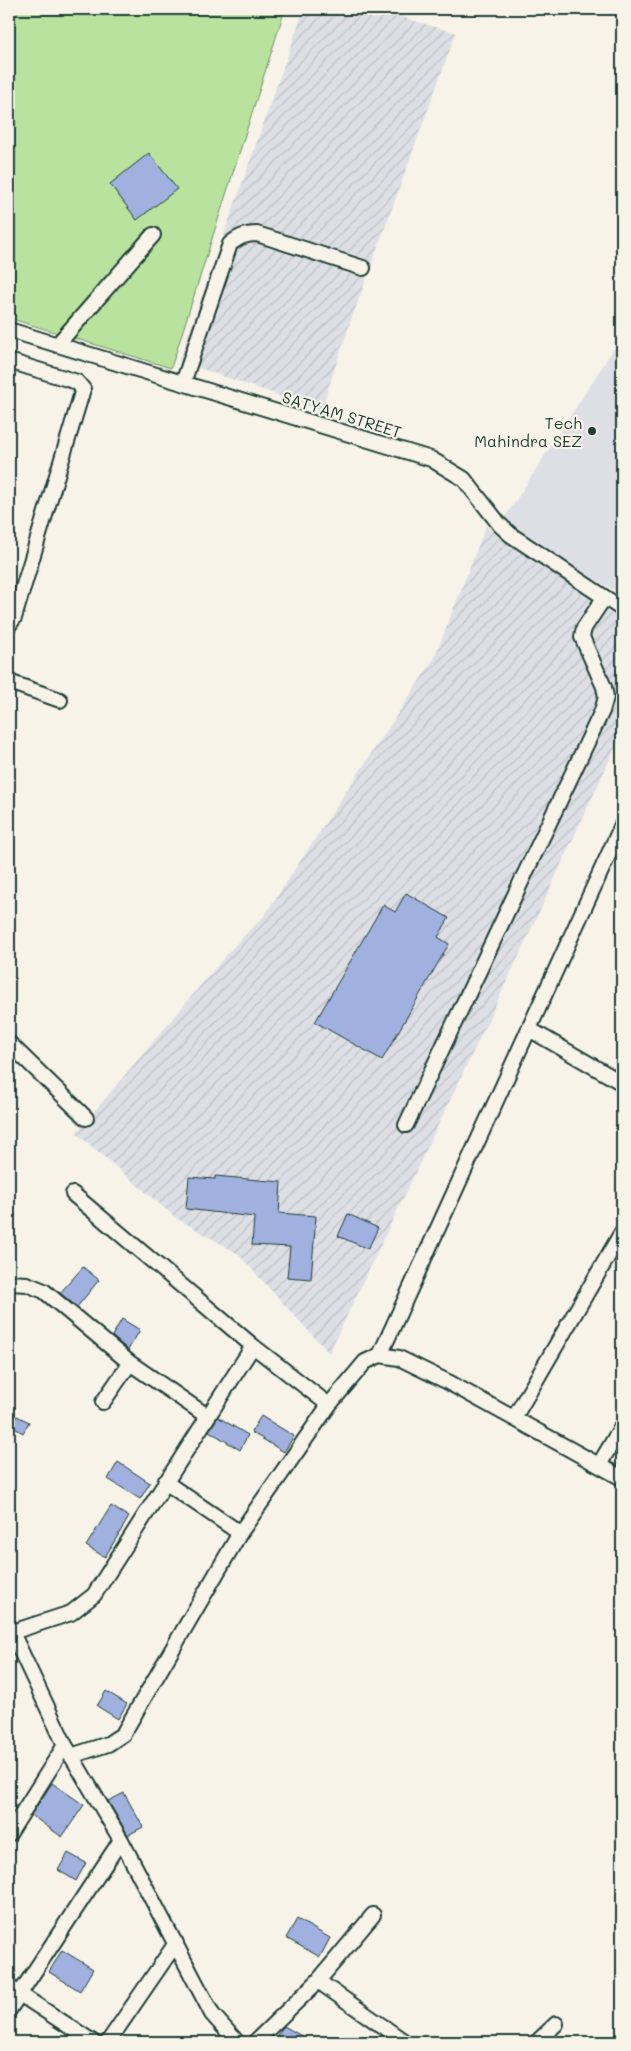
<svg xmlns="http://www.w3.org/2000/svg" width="631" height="2051" font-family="Mali,sans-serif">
<defs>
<pattern id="industrial-furrows" width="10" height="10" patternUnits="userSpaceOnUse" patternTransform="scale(1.25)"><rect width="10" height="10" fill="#dddfe5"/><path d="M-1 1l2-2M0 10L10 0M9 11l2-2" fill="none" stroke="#bdc0c5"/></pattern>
</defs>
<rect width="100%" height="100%" fill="#f7f3e8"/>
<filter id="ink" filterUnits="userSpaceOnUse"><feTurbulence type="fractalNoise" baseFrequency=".02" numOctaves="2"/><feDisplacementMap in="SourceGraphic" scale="10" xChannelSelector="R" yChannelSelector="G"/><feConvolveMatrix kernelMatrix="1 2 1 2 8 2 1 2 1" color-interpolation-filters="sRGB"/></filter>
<g filter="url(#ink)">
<path fill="#dddfe5" d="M 622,336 L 622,595 L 500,525 Z"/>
<path fill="url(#industrial-furrows)" d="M 304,9 L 374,9 L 456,33 L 350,323 L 321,410 L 179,361 Z
M 486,526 L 622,621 L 622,733 L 516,962 L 329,1353 L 237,1253 L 176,1218 L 76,1133 L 234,946 L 264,916 L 434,659 Z"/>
<path fill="#b9e29e" stroke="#6c9069" d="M 9,9 L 285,9 L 171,368 L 9,318 Z"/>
<path fill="#a0b0df" stroke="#1f3d34" d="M 149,153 L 177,189 L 137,220 L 110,184 Z
M 406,893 L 449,918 L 438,937 L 449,944 L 382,1060 L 315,1022 L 383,905 L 395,912 Z
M 215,1176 L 281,1182 L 279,1213 L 316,1216 L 311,1279 L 287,1277 L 290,1247 L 252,1245 L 254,1217 L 186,1209 L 189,1177 L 215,1179 Z
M 348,1214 L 378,1228 L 368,1249 L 338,1236 Z
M 83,1267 L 99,1280 L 77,1307 L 60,1293 Z
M 122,1319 L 140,1330 L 128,1350 L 112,1336 Z
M 17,1416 L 29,1422 L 23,1433 L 11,1426 Z
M 261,1416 L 294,1436 L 284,1452 L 251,1432 Z
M 218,1417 L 248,1435 L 240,1450 L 209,1431 Z
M 118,1462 L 150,1483 L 140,1499 L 108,1479 Z
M 111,1506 L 129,1517 L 105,1557 L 86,1546 Z
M 106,1691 L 127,1704 L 118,1719 L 97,1706 Z
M 52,1783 L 84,1805 L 62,1837 L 31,1815 Z
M 124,1793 L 143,1827 L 128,1835 L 108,1801 Z
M 68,1853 L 86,1863 L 76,1881 L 58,1870 Z
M 297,1919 L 330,1938 L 320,1957 L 286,1938 Z
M 62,1950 L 93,1969 L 80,1991 L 49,1972 Z
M 284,2026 L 312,2042 L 272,2042 Z"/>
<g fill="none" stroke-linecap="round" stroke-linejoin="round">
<g stroke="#1f3d34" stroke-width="18">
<path id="minor" d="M 9,330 L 431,459 L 464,479 L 500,525 L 511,535 L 622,609
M 57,345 L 153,235
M 9,361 L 77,382 L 83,389 L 14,618 L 9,625
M 183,383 L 230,244 C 239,237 245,234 257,234 L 363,268
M 9,682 L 60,700
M 529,1029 L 622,1083
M 9,1043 L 86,1118
M 406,1125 L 602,711 L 606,697 L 604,687 L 582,637 L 584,628 L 604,598
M 73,1194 L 253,1346 L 329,1405
M 9,1283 L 27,1284 L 44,1291 L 130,1363 L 207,1416
M 380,1355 L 622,825
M 103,1402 L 130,1363
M 514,1418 L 622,1232
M 599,1465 L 622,1426
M 165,1482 L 240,1533
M 9,1626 L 65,1745 L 121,1840 L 212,2014 L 237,2042
M 9,1633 L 71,1613 L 94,1595 L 253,1346
M 71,1756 L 108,1744 L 123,1734 L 240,1533 L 329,1405 L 365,1362 L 380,1355 L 399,1358 L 448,1382 L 622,1478
M 9,1834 L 65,1745
M 318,1981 L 373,1915
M 9,1987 L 93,2042
M 9,2010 L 121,1840
M 108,2042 L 176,1943
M 255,2042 L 318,1981 L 405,2042
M 537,2042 L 556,2024"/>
</g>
<use href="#minor" stroke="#f7f3e8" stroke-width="14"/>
</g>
</g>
<circle fill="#1f3d34" stroke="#f7f3e8" stroke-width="2" cx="592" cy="431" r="5"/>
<g text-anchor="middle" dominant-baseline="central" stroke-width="4.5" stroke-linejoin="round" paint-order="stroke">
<g font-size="16" fill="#1f3d34" stroke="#f7f3e8">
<text transform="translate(342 414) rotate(17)">SATYAM STREET</text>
</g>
<g font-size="16" fill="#1f3d34" stroke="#f7f3e8" text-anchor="end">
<text x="582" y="422">Tech<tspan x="582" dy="18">Mahindra SEZ</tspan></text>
</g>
</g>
<rect width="631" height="2051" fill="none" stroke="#f7f3e8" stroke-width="30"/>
<rect x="15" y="15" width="601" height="2021" fill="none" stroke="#1f3d34" stroke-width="2" filter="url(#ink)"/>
</svg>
